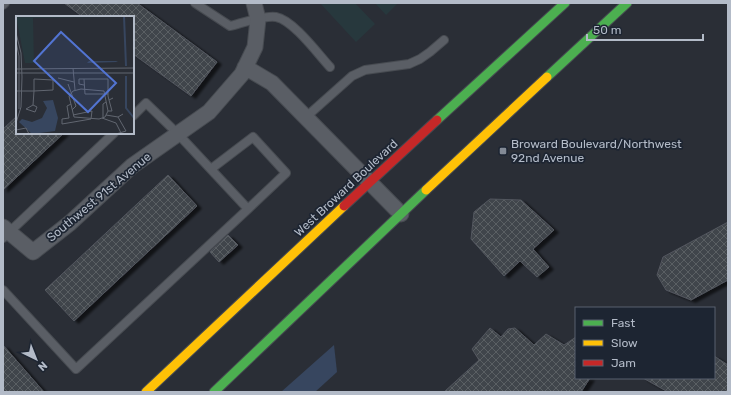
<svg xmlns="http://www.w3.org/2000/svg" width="731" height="395" font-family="Rubik,sans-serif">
<defs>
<pattern id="building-cross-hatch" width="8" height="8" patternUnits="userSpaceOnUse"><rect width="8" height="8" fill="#41454c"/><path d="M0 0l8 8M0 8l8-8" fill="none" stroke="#5a5e64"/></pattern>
<filter id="shadow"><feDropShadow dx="4.5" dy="2.5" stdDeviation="1" flood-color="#0009"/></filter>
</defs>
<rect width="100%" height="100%" fill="#2a2e36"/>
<path fill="#27383d" d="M 320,3 L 355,3 L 375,24 L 356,42 Z
M 375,3 L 398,3 L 386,15 Z"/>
<path fill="#37465f" d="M 334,345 L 337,372 L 315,392 L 281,392 Z"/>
<path fill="url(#building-cross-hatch)" stroke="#52565e" filter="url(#shadow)" d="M 64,3 L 137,3 L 217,62 L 191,96 L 133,54 L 133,17 L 83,17 Z
M 17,116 L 17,133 L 64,133 L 3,190 L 3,129 Z
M 168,175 L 197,206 L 74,321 L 45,290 Z
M 490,199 L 521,200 L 554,230 L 533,249 L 549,267 L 537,277 L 520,261 L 504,276 L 471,239 L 474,212 Z
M 728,222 L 728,280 L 691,300 L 666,290 L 657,275 L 663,257 Z
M 228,235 L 238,245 L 219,262 L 210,252 Z
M 490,328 L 501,337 L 508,329 L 515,328 L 534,345 L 546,334 L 564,345 L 576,337 L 576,378 L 590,378 L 581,392 L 444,392 L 479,360 L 472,349 Z
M 3,345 L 44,392 L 3,392 Z
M 714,356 L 728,365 L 728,392 L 668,392 L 643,378 L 714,378 Z"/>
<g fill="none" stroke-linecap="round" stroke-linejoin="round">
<g stroke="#474b51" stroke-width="10">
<path id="lane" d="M 195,3 L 230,26 C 242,23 264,15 276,17 C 293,20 318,54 330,67
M 3,5 L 5,3
M 306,117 L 352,76 L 365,70 L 409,64 L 420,59 L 430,52 L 444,40
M 211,169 L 253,137 L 286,173 L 248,209
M 3,238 L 114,133
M 3,290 L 76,369 L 248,209 L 178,134 L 146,103 L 133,116"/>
</g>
<g stroke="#474b51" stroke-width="17">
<path id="street" d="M 245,67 L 272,83 L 401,214
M 3,227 L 33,252 L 70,223 L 132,166 L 209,112 L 242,74 L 255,47 L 258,19 L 254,3"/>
</g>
<g stroke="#454950" stroke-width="11">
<path id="fast" d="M 547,77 L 627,3
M 437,120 L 565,3
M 214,392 L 426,190"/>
</g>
<g stroke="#454950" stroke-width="11">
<path id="slow" d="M 426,190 L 547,77
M 146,392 L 344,206"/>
</g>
<g stroke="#454950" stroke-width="11">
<path id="jam" d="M 344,206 L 437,120"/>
</g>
<use href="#lane" stroke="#5a5e65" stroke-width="8"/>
<use href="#street" stroke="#5a5e65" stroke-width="15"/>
<use href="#fast" stroke="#4caf50" stroke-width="9"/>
<use href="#slow" stroke="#ffc107" stroke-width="9"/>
<use href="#jam" stroke="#c62828" stroke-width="9"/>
</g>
<rect fill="#838a95" stroke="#1d2532" stroke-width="1.5" x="499" y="147" width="8" height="8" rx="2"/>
<g text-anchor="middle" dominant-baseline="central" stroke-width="3.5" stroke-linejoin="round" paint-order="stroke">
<g font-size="12" fill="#b3bbc8" stroke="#1d2532" text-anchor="start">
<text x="511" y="144">Broward Boulevard/Northwest<tspan x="511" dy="14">92nd Avenue</tspan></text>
</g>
<g font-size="12" fill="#b3bbc8" stroke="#1d2532">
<text transform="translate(346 188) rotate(-43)">West Broward Boulevard</text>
<text transform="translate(99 197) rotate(-40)">Southwest 91st Avenue</text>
</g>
</g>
<g transform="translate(16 16)">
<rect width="118" height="118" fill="#2a2e36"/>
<path d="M 0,0 L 104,0 L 104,1 L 17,2 L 18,47 L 9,47 Z" fill="#27383d"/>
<path d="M 73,45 L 100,45 L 102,46 L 71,47 ZM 37,84 L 42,102 L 39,115 L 16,118 L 3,106 L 6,103 L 16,106 L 26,102 L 31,92 L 27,85 Z" fill="#37465f"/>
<path fill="none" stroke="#37465f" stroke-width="2" d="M 108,0 L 110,50M 110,60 L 110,92 L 118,102"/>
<path fill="none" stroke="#616670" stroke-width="1" d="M 0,17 L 5,37 L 6,61 L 5,91 L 0,107M 0,26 L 3,40 L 3,93M 57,52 L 59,74M 0,53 L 118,52M 0,57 L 118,57M 42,62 L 58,66M 68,63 L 63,63 L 63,68 L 68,69M 52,68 L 60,90 L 56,94M 65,73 L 88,75 L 92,95 L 89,101 L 83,103 L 58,101 L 53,80 L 57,75 ZM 0,75 L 18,75 L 18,63 L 37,64 L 37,74 L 18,75 L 17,89 L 21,91 L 19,96 L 10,93 L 17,89M 92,78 L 69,78 L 68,63 L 92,63 L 92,80 L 93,84 L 97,82M 55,88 L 51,90 L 53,102 L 46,103 L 46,108 L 75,103 L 76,95 L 57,99M 92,95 L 96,95 L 93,84M 90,99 L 102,101 L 107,98M 87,101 L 87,88 L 90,86M 86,102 L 100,107 L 105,117M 0,114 L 10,112 L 13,118M 100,118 L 110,115 L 102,101"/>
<path fill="#5274d2" fill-opacity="0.15" stroke="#5274d2" stroke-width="2" d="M 45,16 L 100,67 L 72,96 L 18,45 Z"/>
<rect width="118" height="118" fill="none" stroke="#b3bbc8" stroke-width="2"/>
</g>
<rect width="731" height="395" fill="none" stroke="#b3bbc8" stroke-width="8"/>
<rect x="575" y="307" width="140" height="72" fill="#1d2532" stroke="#59616e"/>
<rect x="583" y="320" width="20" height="6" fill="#4caf50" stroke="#59616e"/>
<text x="611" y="327" font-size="12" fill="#b3bbc8">Fast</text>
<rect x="583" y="340" width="20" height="6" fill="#ffc107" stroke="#59616e"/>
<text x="611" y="347" font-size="12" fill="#b3bbc8">Slow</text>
<rect x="583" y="360" width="20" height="6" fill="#c62828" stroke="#59616e"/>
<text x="611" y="367" font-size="12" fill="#b3bbc8">Jam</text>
<g transform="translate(36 359) rotate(137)" stroke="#1d2532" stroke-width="3" paint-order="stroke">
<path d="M0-3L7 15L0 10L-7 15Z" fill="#b3bbc8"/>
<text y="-6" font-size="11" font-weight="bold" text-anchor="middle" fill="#b3bbc8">N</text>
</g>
<path d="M587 34v6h116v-6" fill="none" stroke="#b3bbc8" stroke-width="2"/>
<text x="593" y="34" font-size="12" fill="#b3bbc8" stroke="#1d2532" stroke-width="3" paint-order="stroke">50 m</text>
</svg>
